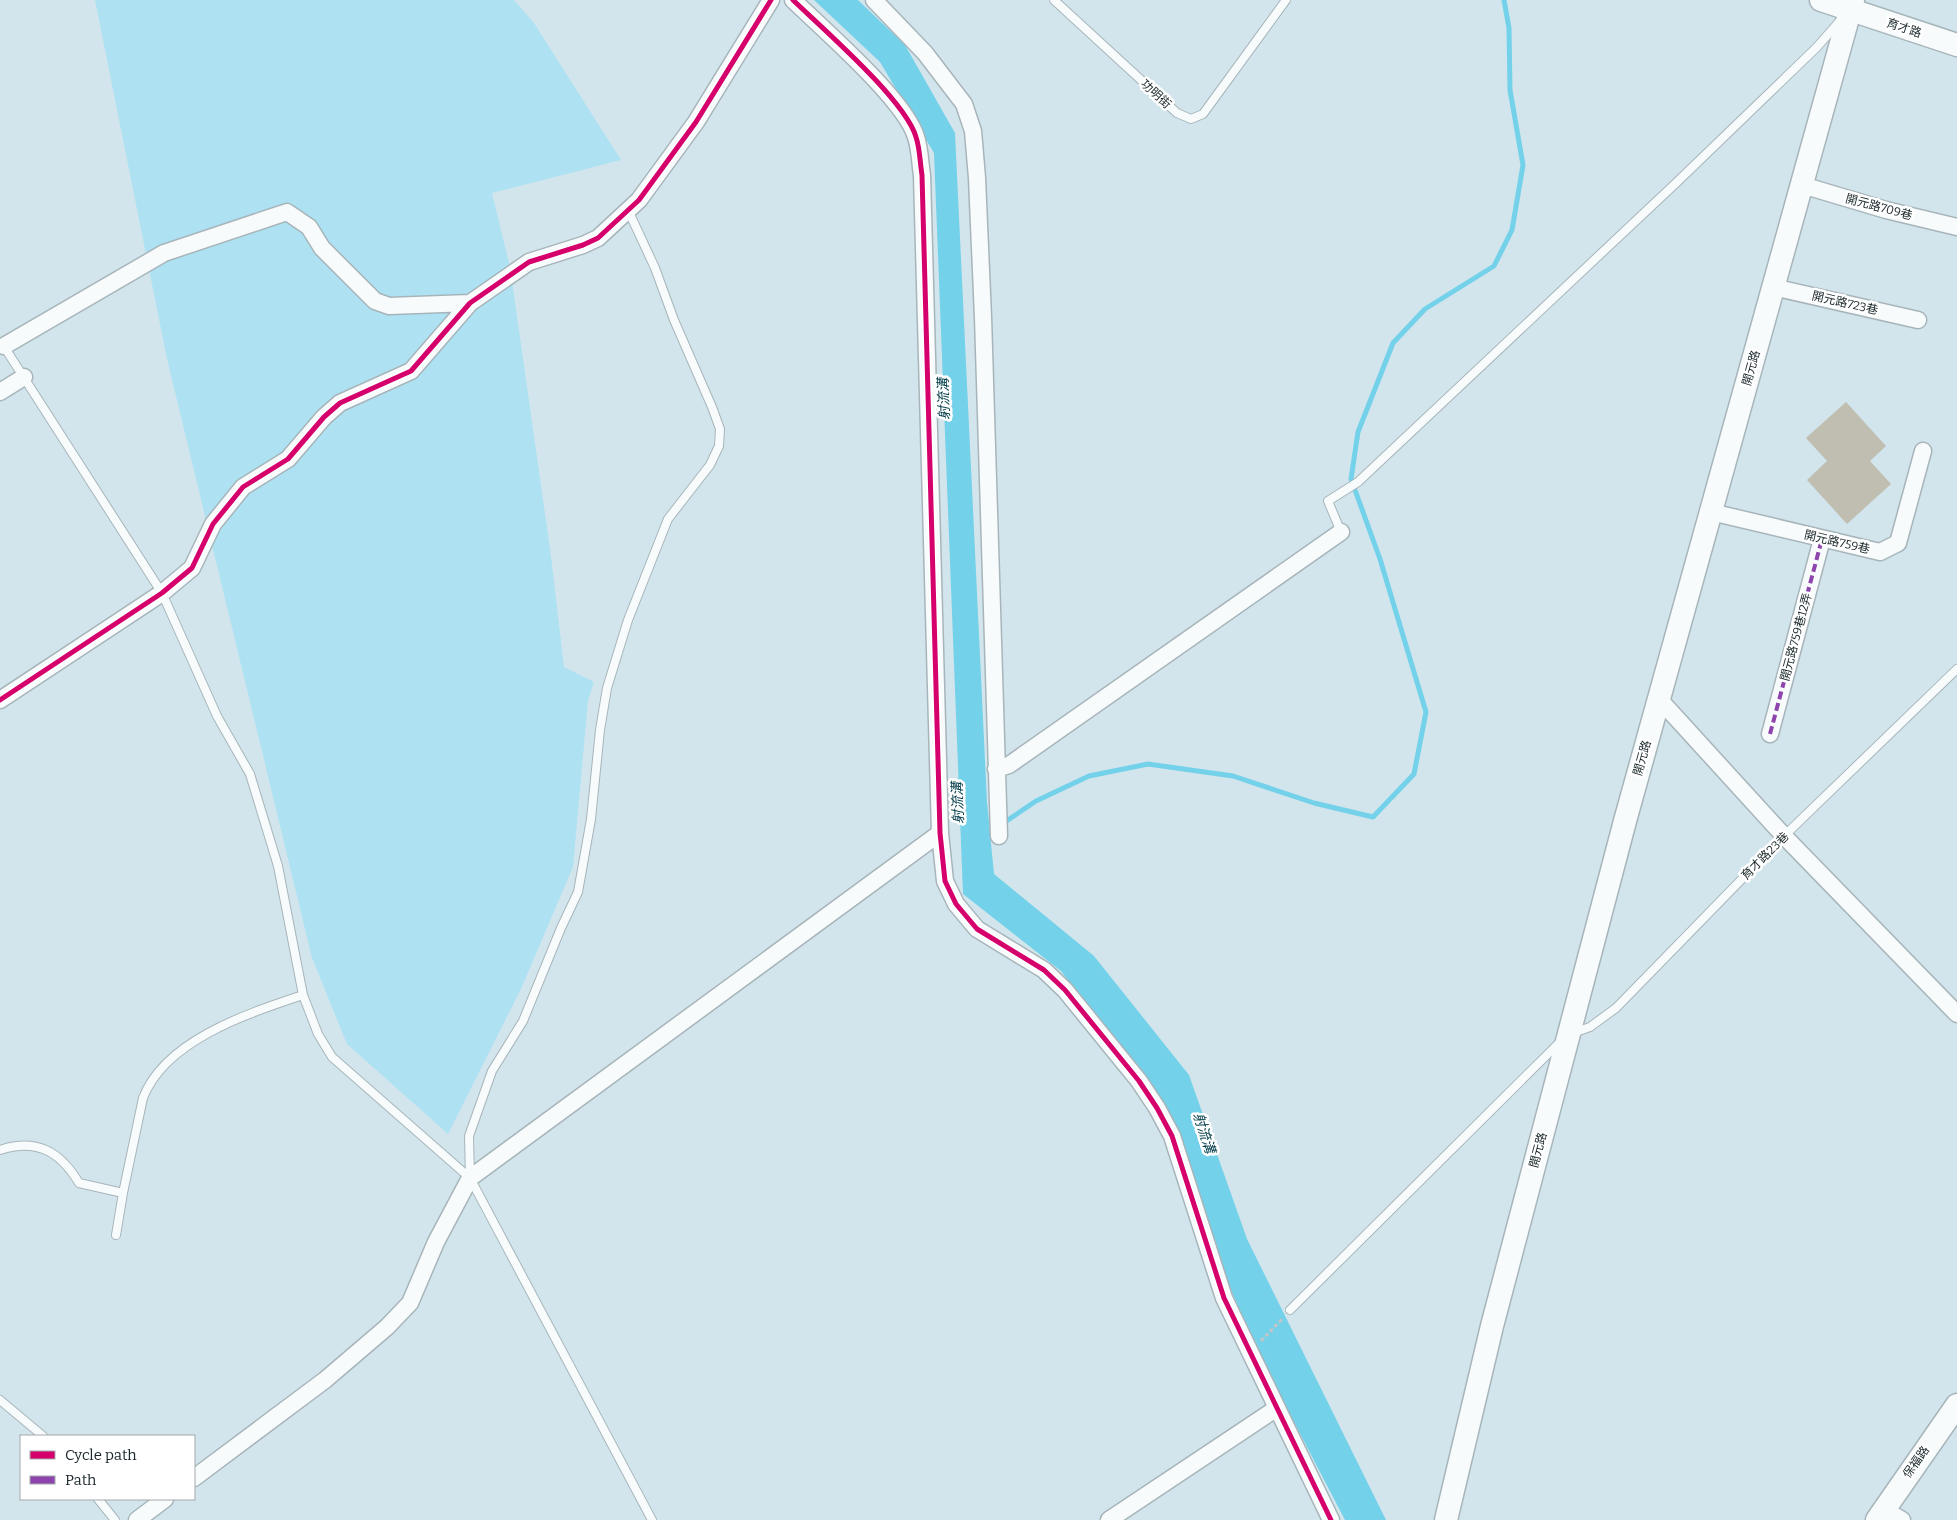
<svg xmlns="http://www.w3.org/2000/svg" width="1957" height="1520" font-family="Bitter,'Noto Sans TC',serif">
<rect width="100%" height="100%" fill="#d2e5ec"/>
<path fill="#aee2f2" d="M 95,0 L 514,0 L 534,23 L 621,160 L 492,193 L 510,267 L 551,556 L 564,667 L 594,682 L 588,701 L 573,867 L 521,989 L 448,1134 L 347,1044 L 312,958 L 167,359 Z"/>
<path fill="#74d1ea" d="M 814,0 L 858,0 L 905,45 L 955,133 L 987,802 L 994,874 L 1094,956 L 1189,1075 L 1247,1239 L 1386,1520 L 1345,1520 L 1257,1351 L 1220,1264 L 1168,1113 L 1061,971 L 963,894 L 934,153 L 880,62 Z"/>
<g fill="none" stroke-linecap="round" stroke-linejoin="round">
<path stroke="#74d1ea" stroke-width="5" d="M 1002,824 L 1036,801 L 1089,776 L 1148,764 L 1233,776 L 1314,803 L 1373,817 L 1414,774 L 1426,712 L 1380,559 L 1351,479 L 1358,432 L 1393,343 L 1425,309 L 1494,266 L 1512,230 L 1523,165 L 1510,90 L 1509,28 L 1504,0"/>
</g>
<path fill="#bfbeb1" d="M 1846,402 L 1886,446 L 1870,461 L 1891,484 L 1847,524 L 1807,480 L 1827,461 L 1806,438 Z"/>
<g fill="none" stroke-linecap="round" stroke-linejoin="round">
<g stroke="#a7b5ba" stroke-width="10">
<path id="lane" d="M 1054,0 L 1177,113 L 1191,119 L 1203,114 L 1286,0
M 3,345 L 162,593 L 217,716 L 250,774 L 278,866 L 303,995 L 318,1034 L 332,1057 L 470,1178 L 652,1520
M 1341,532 L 1328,501 L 1358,482 L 1676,183 L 1817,47 L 1839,22
M 1573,1033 L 1590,1027 L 1616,1008 L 1784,836 L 1957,669
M 0,1150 C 36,1138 60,1151 79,1183 L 123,1193 L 143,1098 C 165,1040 249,1013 303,995
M 470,1178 L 469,1136 L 492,1071 L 523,1021 L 561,928 L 578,892 L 591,819 L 600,730 L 607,688 L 628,620 L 668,519 L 710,465 L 719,446 L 720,429 L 712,407 L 674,320 L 655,268 L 628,210
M 116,1235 L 123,1193
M 1290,1310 L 1560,1042
M 0,1400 L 43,1436
M 98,1499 L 115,1520"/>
</g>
<g stroke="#a7b5ba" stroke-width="19">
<path id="street" d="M 793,0 C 824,30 905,100 916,137 C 920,149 920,163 922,175 L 940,833 L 945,881 L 956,904 L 977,929 L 1044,970 L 1065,990 L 1139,1081 L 1157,1108 L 1172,1136 L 1224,1298 L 1331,1520
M 874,0 L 925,53 L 964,104 L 973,131 L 977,178 L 983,317 L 999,836
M 1802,185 L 1886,210 L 1957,227
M 1773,287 L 1918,320
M 4,346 L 164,253 L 287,212 L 309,227 L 322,248 L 375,301 L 389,306 L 470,303
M 0,392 L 24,377
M 1711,512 L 1880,552 L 1898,543 L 1923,451
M 1659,699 L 1784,836 L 1957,1014
M 0,700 L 162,593 L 192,568 L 213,524 L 243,487 L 288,459 L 324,417 L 340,403 L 411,371 L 470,303 L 529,262 L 583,245 L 598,238 L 639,200 L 696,122 L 771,0
M 1770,734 L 1822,539
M 996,769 L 1009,765 L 1341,532
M 194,1478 L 325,1380 L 387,1327 L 410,1303 L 436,1242 L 470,1178 L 940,833
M 1883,1509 L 1902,1520
M 137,1520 L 165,1499
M 1109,1520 L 1277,1408"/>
</g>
<g stroke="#a7b5ba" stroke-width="25">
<path id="secondary" d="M 1821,0 L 1957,45
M 1446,1520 L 1492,1326 L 1625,821 L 1853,0
M 1877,1520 L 1957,1405"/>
</g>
<path stroke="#c0c5c8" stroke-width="3" stroke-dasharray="4 2.5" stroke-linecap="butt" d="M 1261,1341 L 1283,1318"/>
<use href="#lane" stroke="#f8fbfc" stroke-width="8"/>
<use href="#street" stroke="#f8fbfc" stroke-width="16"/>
<use href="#secondary" stroke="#f8fbfc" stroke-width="22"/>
<path stroke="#8e44ad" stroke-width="4" stroke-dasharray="8 4" stroke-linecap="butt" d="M 1770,734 L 1822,539"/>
<g stroke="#fff" stroke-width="8">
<path id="cycleway" d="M 793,0 C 824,30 905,100 916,137 C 920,149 920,163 922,175 L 940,833 L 945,881 L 956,904 L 977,929 L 1044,970 L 1065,990 L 1139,1081 L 1157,1108 L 1172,1136 L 1224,1298 L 1331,1520
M 0,700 L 162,593 L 192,568 L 213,524 L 243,487 L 288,459 L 324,417 L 340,403 L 411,371 L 470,303 L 529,262 L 583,245 L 598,238 L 639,200 L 696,122 L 771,0"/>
</g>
<use href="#cycleway" stroke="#d6006c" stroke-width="5"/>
</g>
<g text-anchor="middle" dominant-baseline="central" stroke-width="5" stroke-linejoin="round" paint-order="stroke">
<g font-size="12" fill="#1a272b" stroke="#fff">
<text transform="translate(1904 28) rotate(18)">育才路</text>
<text transform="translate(1156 94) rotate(43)">功明街</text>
<text transform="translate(1879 207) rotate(15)">開元路709巷</text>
<text transform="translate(1845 303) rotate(13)">開元路723巷</text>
<text transform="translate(1751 368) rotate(-74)">開元路</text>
<text transform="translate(1837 542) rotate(13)">開元路759巷</text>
<text transform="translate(1796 637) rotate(-75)">開元路759巷12弄</text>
<text transform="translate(1642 758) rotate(-74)">開元路</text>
<text transform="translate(1765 856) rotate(-45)">育才路23巷</text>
<text transform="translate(1538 1150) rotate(-75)">開元路</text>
<text transform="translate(1916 1462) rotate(-55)">保福路</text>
</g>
<g font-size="14" font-style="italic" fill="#013c49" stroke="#fff">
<text transform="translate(944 399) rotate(-92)">射流溝</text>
<text transform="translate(958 803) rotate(-92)">射流溝</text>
<text transform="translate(1204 1133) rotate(72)">射流溝</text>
</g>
</g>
<rect x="20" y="1435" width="175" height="65" fill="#ffffff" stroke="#a3a9aa"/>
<rect x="30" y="1451" width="25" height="8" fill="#d6006c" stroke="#a3a9aa"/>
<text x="65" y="1460" font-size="15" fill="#1a272b">Cycle path</text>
<rect x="30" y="1476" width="25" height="8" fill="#8e44ad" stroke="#a3a9aa"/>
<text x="65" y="1485" font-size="15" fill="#1a272b">Path</text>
</svg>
